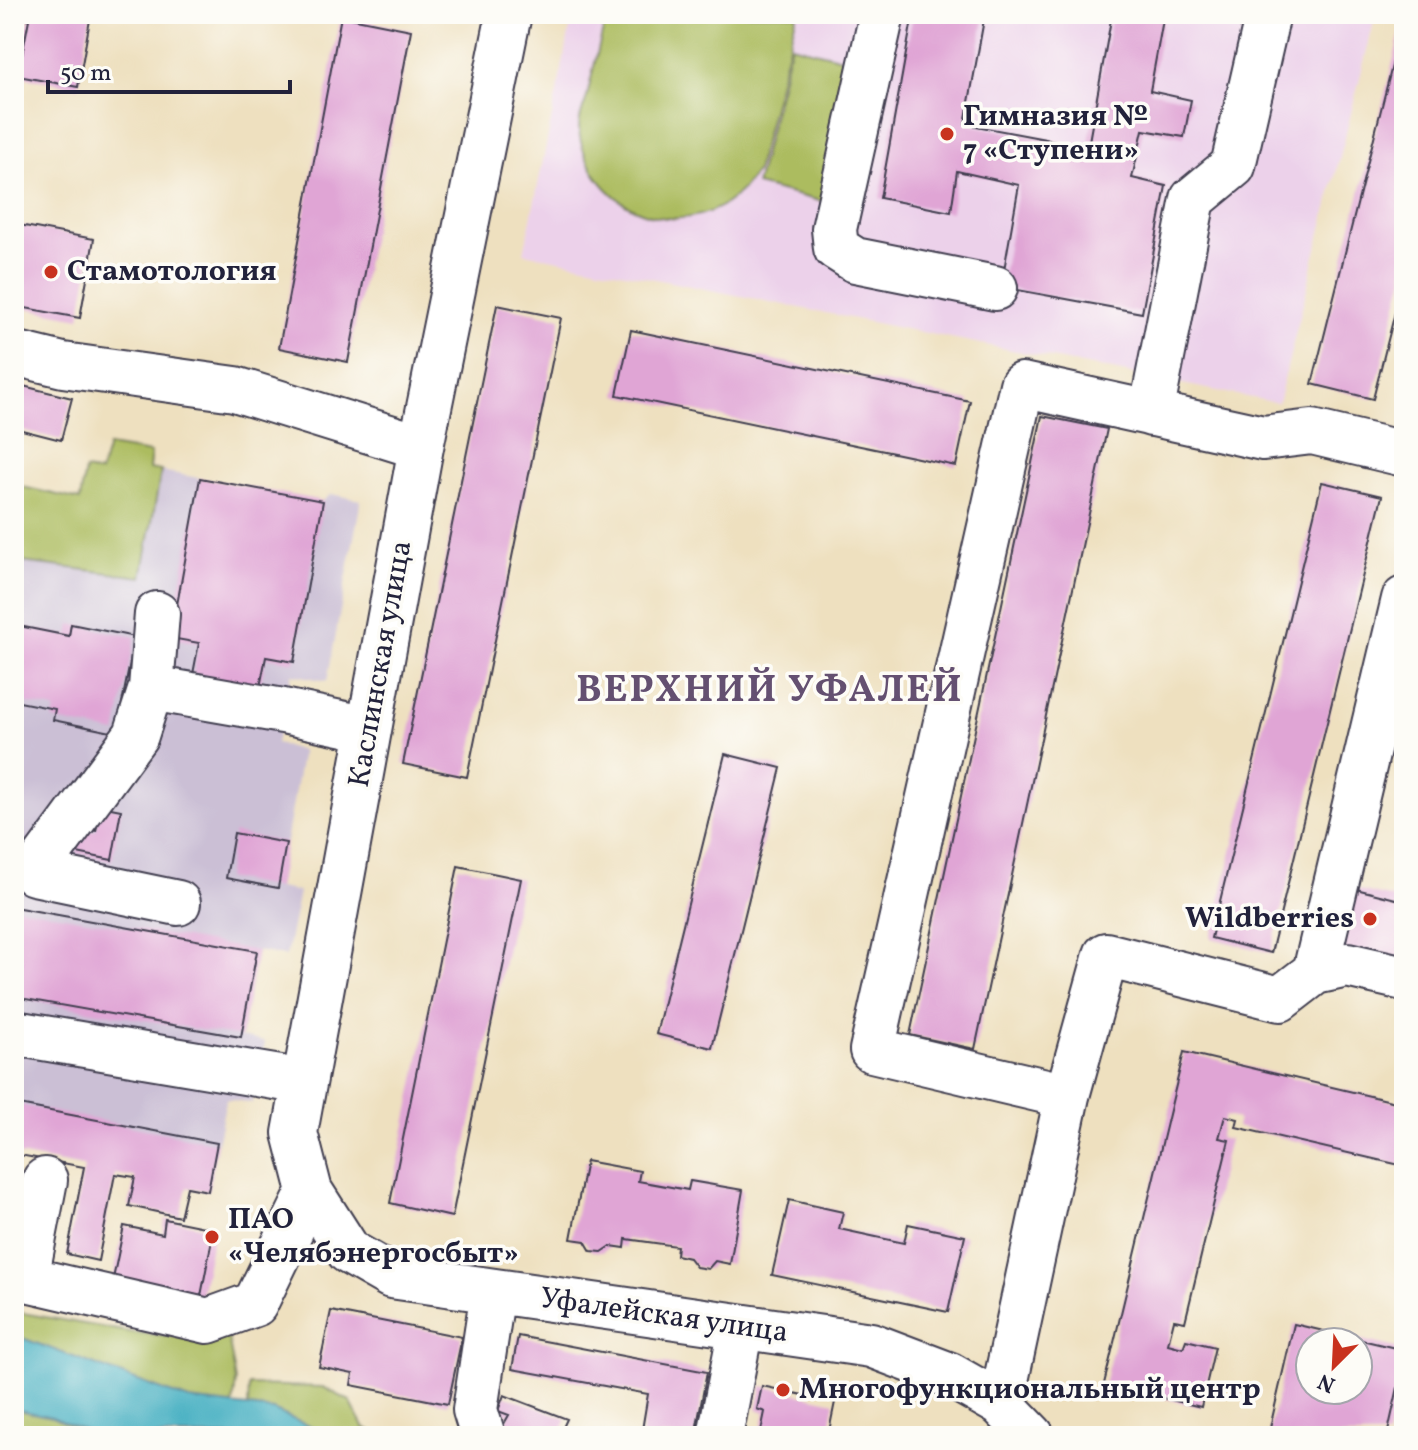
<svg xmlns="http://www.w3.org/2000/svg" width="1418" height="1450" font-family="Vollkorn,serif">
<rect width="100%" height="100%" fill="#fdfcf7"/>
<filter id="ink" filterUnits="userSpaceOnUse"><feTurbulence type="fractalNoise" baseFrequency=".0125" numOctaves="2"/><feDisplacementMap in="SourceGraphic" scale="16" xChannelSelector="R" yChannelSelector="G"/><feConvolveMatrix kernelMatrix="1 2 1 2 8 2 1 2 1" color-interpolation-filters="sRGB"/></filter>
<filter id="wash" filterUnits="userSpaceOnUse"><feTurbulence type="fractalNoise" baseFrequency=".006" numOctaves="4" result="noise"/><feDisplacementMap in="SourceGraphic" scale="32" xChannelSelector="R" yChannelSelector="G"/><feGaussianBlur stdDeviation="1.8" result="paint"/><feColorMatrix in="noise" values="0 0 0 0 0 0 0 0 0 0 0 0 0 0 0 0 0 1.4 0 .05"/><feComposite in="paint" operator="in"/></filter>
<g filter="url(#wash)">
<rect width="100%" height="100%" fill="#eee0bf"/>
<path fill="#ecd1ea" d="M 573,14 L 1376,14 L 1278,403 L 524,253 Z"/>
<path fill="#cbbfd5" d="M 161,471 L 323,501 L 331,494 L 361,500 L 327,681 L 292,674 L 276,743 L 302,751 L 278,888 L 299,892 L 286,956 L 257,951 L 241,1037 L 265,1042 L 252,1103 L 226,1099 L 208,1191 L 14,1154 L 14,561 L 142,577 Z"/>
<path fill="#acbc5f" stroke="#676f4d" stroke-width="2" d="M 607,14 L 797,14 L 756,172 C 746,185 736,198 722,206 C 680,229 631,219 601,182 C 590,169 579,145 579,127 C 579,117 584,106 587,97 C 593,69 600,42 607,14 Z
M 791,45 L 858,62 L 824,202 L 756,185 Z
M 108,446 L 151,453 L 149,469 L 161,471 L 142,577 L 14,561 L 14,485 L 80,500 L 85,470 L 100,473 Z
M 14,1309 L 17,1312 L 129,1332 L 193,1338 L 227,1331 L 236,1381 L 233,1406 L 189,1400 L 14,1335 Z
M 249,1385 L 323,1387 L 350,1401 L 363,1427 L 381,1436 L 330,1436 L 273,1410 L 248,1407 Z
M 14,1409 L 52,1417 L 98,1436 L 14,1436 Z"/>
<path fill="#43aec1" stroke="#32687e" stroke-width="2" d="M 14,1335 L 189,1400 L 273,1410 L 330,1436 L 98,1436 L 52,1417 L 14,1409 Z"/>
<g id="blocks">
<path fill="#e0a5d5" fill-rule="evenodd" d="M 30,14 L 91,14 L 78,87 L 18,76 Z
M 913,14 L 985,14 L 965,124 L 1088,147 L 1112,14 L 1164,14 L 1150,91 L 1191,100 L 1184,137 L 1143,130 L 1132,178 L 1166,186 L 1142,313 L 1001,287 L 1019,185 L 957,171 L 951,212 L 880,198 Z
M 341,16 L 411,30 L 348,362 L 279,348 Z
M 1403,22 L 1404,277 L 1373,399 L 1312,384 Z
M 14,224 L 94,239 L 80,318 L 14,306 Z
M 497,305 L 561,318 L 467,777 L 403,764 Z
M 631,330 L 970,401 L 956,466 L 617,395 Z
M 23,386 L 72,398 L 61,440 L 14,428 Z
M 1042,416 L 1107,429 L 975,1049 L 910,1035 Z
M 200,478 L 323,501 L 294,662 L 266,657 L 260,687 L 193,674 L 199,643 L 171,638 Z
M 1322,482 L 1382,496 L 1271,953 L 1211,938 Z
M 71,624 L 135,637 L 116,733 L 53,720 L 55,709 L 14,701 L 14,625 L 69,636 Z
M 725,754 L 781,768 L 712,1048 L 656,1034 Z
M 101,806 L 121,810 L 112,860 L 77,853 L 82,829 L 96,831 Z
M 234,833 L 286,843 L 278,888 L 226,878 Z
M 458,866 L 521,879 L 452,1217 L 390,1203 Z
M 1352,888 L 1404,901 L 1404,964 L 1338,948 Z
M 14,907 L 257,951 L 241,1037 L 14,997 Z
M 1184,1052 L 1404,1104 L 1404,1166 L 1236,1127 L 1238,1119 L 1225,1116 L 1219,1138 L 1229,1140 L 1185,1322 L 1174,1320 L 1168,1344 L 1183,1348 L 1186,1340 L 1215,1347 L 1201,1407 L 1104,1384 Z
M 14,1104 L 217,1143 L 208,1191 L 187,1187 L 180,1217 L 129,1206 L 135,1177 L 115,1174 L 98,1261 L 67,1254 L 84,1167 L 14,1154 Z
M 586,1161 L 640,1171 L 638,1181 L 688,1190 L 690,1181 L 743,1190 L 730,1264 L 715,1261 L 708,1269 L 696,1267 L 689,1258 L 676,1255 L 677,1246 L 626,1239 L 625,1248 L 611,1246 L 602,1252 L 591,1251 L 585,1241 L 571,1239 Z
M 789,1200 L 843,1212 L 839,1229 L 904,1243 L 908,1224 L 965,1236 L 948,1312 L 772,1275 Z
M 165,1219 L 214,1229 L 201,1296 L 113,1279 L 124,1226 L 163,1234 Z
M 331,1311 L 462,1337 L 448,1404 L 351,1385 L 353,1374 L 319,1367 Z
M 1294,1324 L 1404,1350 L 1404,1361 L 1387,1436 L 1268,1436 ZM 1310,1342 L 1358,1342 L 1358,1390 L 1310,1390 Z
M 518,1336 L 707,1372 L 695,1436 L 641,1436 L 648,1394 L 512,1369 Z
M 762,1386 L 835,1402 L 828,1436 L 760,1436 L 765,1412 L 757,1409 Z
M 504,1395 L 567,1419 L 559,1436 L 497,1436 L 509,1415 L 498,1411 Z"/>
</g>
</g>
<g filter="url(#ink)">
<use href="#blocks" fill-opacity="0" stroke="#413e4f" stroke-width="2"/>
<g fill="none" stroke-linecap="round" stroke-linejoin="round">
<g stroke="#413e4f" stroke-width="48">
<path id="minor" d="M 509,14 L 421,447 L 295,1133 L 310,1191 L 349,1252 L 391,1276 L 871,1345 L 950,1375 L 1001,1404 L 1032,1436
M 882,14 L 834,229 L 836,248 L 855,260 L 995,288
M 14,353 L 63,365 L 235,389 L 421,447
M 1151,414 L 1193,199 L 1233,166 L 1268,14
M 151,688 L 157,614
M 178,903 L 34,873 L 136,735 L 151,688 L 283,711 L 369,729
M 1315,972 L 1347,965 L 1404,978
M 14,1033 L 304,1082
M 1067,1096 L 872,1050 L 1022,385 L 1263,438 L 1312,432 L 1404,454
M 14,1276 L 208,1321 L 255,1304 L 310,1191
M 26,1279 L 45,1180
M 1001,1404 L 1067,1096 L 1106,955 L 1280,999 L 1315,972 L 1404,599
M 483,1436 L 475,1410 L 493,1291
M 720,1436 L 741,1327"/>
</g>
<use href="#minor" stroke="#fff" stroke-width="44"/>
</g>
</g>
<g fill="#c8321e" stroke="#fdfcf7" stroke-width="3">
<circle cx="947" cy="134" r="8"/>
<circle cx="51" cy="272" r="8"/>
<circle cx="1370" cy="919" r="8"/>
<circle cx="212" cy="1237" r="8"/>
<circle cx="783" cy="1390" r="8"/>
</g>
<g text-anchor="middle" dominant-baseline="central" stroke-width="7" stroke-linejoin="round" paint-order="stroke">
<g font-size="30" font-weight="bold" fill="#22223b" stroke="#fdfcf7" text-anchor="start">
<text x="963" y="117">Гимназия №<tspan x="963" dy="34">7 «Ступени»</tspan></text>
<text x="67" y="272">Стамотология</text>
<text x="1354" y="919" text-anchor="end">Wildberries</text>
<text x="228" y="1220">ПАО<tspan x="228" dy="34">«Челябэнергосбыт»</tspan></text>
<text x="799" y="1390">Многофункциональный центр</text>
</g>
<g font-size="30" fill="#22223b" stroke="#fdfcf7">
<text transform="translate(381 664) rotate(-80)">Каслинская улица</text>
<text transform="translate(664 1316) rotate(8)">Уфалейская улица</text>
</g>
<g font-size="38" font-weight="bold" letter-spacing="2" fill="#645071" stroke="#fdfcf7">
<text x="770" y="691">ВЕРХНИЙ УФАЛЕЙ</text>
</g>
</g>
<rect width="1418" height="1450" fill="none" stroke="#fdfcf7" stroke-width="48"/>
<g transform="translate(1334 1366) rotate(204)"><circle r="38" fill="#fdfcf7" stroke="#a5a5ac" stroke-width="2"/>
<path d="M0-6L14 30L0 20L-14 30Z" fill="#c8321e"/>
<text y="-12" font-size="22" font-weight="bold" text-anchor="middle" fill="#22223b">N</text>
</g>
<path d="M48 80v12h242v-12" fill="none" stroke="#22223b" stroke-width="4"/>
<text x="60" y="80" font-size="24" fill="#22223b" stroke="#fdfcf7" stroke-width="6" paint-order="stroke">50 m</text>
</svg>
